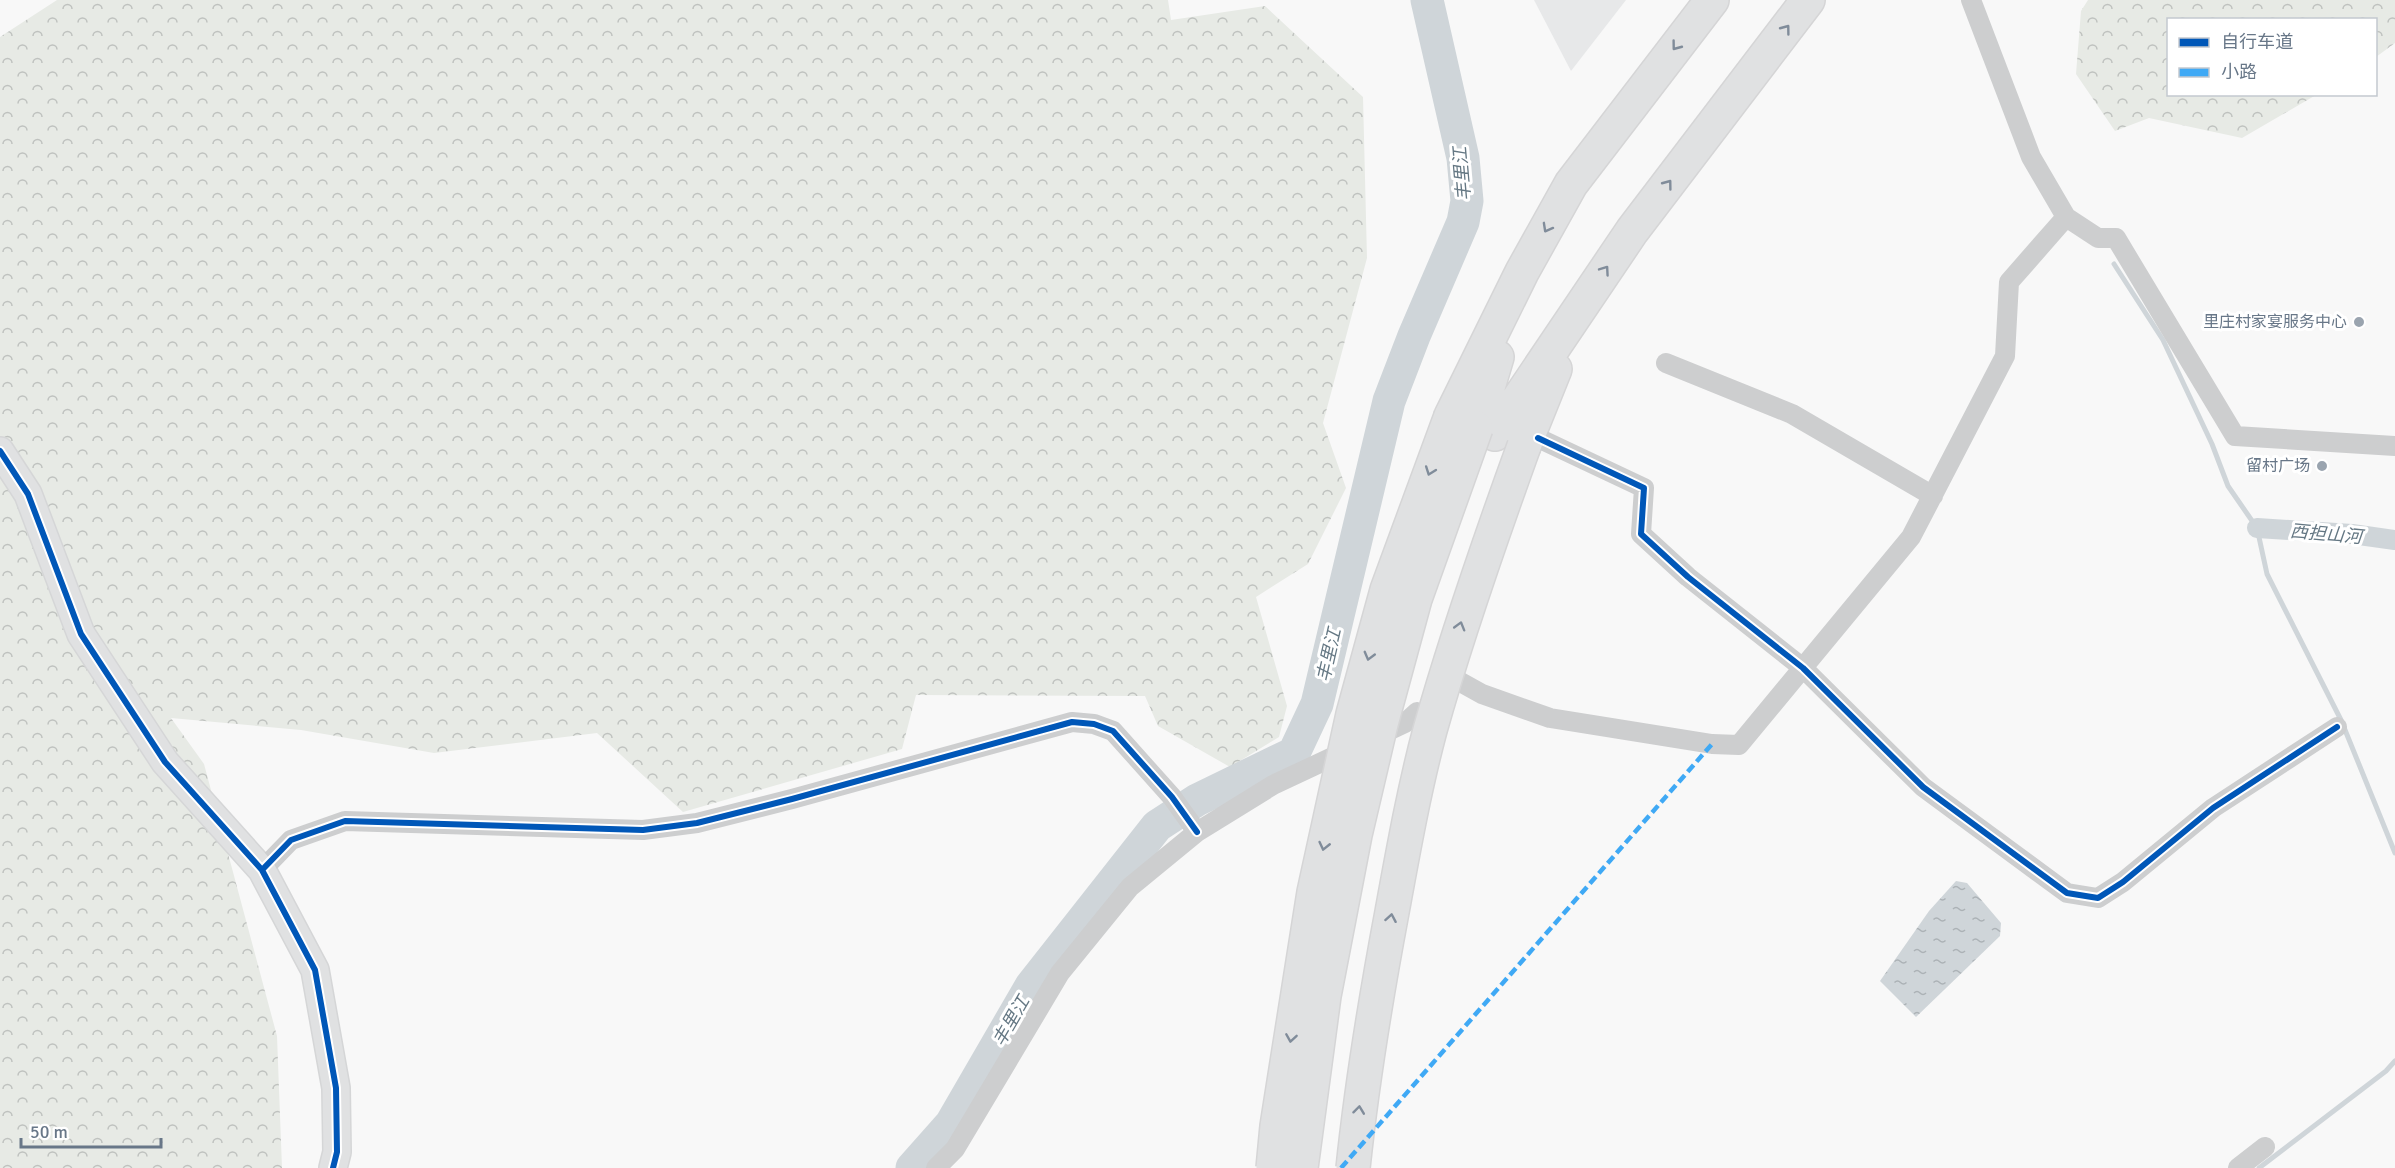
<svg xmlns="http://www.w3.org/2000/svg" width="2395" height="1168" font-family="Signika,'Noto Sans SC',sans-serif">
<defs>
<pattern id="forest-crowns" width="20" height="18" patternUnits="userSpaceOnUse" patternTransform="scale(1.5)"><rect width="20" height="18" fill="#e7eae5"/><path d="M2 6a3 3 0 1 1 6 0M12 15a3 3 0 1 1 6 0" fill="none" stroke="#bfc2bf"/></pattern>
<pattern id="water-ripples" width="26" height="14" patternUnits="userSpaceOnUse" patternTransform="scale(1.5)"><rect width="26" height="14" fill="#cfd5d9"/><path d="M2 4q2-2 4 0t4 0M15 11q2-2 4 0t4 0" fill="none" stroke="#acb2b6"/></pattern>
</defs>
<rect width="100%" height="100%" fill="#f8f8f8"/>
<path fill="#e7e8e9" d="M 1534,0 L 1626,0 L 1571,71 Z"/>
<path fill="url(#forest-crowns)" d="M 57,0 L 1168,0 L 1171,20 L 1265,6 L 1363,97 L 1367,258 L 1323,423 L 1346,488 L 1308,564 L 1256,597 L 1287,706 L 1279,737 L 1230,767 L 1158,726 L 1145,696 L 916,695 L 902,749 L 683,812 L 597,733 L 434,753 L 301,730 L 171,718 L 204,764 L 277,1036 L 282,1168 L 0,1168 L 0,37 Z
M 2088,0 L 2395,0 L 2395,43 L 2376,57 L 2376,20 L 2168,20 L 2168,94 L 2316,95 L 2242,138 L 2149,118 L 2115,131 L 2076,74 L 2081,11 Z"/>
<path fill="url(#water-ripples)" d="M 1956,881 L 1967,883 L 2001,923 L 2000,936 L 1916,1017 L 1880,981 L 1929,911 Z"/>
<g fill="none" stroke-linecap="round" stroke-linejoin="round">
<path stroke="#cfd5d9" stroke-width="5" d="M 2114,264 L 2163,340 L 2212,444 L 2228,486 L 2257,528 L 2267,574 L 2341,720 L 2395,853
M 2259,1168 L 2386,1071 L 2395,1061"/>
<path stroke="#cfd5d9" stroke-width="20" d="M 2257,528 L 2352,534 L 2395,540"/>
<path stroke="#cfd5d9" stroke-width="33" d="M 912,1168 L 951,1124 L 1031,986 L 1157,826 L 1197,800 L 1294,753 L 1317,704 L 1389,401 L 1414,336 L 1463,222 L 1467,201 L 1463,158 L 1427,0"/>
<g stroke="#d5d6d7" stroke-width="30">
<path id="secondary" d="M 0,451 L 28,494 L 81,634 L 165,762 L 262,870 L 315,970 L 336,1088 L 337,1152 L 333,1168"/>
</g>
<g stroke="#d5d5d6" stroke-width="36">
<path id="highway" d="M 1451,416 L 1522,272 L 1571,184 L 1712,0
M 1476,428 L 1497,357
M 1495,434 L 1632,231 L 1808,0
M 1524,446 L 1555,369"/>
</g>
<path stroke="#cdcecf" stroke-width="20" d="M 1971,0 L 2031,157 L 2066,217 L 2098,238 L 2116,238 L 2235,436 L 2395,446
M 1666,363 L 1792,414 L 1933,496
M 1538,438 L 1644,488 L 1641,534 L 1688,577 L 1803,668 L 1923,787 L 2067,893 L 2098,898 L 2123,882 L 2213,808 L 2337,727
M 1446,674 L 1482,694 L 1550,718 L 1712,744 L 1739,745 L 1911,537 L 2005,356 L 2009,282 L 2066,217
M 262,870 L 291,840 L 345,821 L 643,830 L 697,823 L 792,799 L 1072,722 L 1094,724 L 1113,731 L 1172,797 L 1197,832
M 936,1168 L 955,1149 L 1060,973 L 1130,887 L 1197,832 L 1273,785 L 1405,723 L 1417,712
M 2238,1168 L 2265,1147"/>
<use href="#secondary" stroke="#e0e1e2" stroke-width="27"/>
<use href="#highway" stroke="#e0e1e2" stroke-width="33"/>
<g stroke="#d5d5d6" stroke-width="36" stroke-linecap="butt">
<path id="highway-bridge" d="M 1273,1168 L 1277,1126 L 1314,892 L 1353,714 L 1387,590 L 1451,416
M 1301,1168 L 1324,996 L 1355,835 L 1381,724 L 1415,599 L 1476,428
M 1353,1168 C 1362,1082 1376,997 1392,912 C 1403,852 1414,790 1430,730 C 1457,634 1490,540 1524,446"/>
</g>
<use href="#highway-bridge" stroke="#e0e1e2" stroke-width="33"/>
<path stroke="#3fa9f5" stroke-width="4.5" stroke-dasharray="9 4.5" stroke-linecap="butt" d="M 1341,1168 L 1712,744"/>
<g stroke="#fff" stroke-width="10">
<path id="cycleway" d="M 1538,438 L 1644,488 L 1641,534 L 1688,577 L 1803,668 L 1923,787 L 2067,893 L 2098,898 L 2123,882 L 2213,808 L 2337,727
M 0,451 L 28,494 L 81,634 L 165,762 L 262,870 L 315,970 L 336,1088 L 337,1152 L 333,1168
M 262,870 L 291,840 L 345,821 L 643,830 L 697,823 L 792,799 L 1072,722 L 1094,724 L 1113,731 L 1172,797 L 1197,832"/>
</g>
<use href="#cycleway" stroke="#0057b8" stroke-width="6"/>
</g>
<defs><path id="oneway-chevron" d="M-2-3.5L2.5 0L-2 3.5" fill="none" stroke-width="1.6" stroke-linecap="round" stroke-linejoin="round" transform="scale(1.5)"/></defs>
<g stroke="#808c9a">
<use href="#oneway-chevron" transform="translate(1786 29) rotate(-53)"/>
<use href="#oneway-chevron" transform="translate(1676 46) rotate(127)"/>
<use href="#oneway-chevron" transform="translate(1668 184) rotate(-53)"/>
<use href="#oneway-chevron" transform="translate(1547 228) rotate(119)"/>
<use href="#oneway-chevron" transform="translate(1605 270) rotate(-55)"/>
<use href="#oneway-chevron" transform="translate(1430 471) rotate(110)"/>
<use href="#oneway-chevron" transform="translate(1460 626) rotate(-74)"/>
<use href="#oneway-chevron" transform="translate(1369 656) rotate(105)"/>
<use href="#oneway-chevron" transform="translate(1324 846) rotate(103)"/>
<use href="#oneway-chevron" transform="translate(1391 918) rotate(-80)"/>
<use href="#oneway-chevron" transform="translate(1291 1038) rotate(99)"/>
<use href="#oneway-chevron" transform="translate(1359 1110) rotate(-83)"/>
</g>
<g fill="#9aa4af" stroke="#fff" stroke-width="2">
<circle cx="2359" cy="322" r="6"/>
<circle cx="2322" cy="466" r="6"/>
</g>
<g text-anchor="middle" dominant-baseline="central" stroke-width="6" stroke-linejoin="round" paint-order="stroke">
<g font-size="16" fill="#687788" stroke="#fff" text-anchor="end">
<text x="2347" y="322">里庄村家宴服务中心</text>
<text x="2310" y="466">留村广场</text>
</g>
<g font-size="18" font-style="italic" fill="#647783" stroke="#fff">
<text transform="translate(1462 174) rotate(-95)">丰里江</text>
<text transform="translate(2326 534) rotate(5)">西担山河</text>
<text transform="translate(1329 655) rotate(-77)">丰里江</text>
<text transform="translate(1011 1021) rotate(-60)">丰里江</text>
</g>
</g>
<rect x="2167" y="18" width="210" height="78" fill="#ffffff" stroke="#c3c9cf" stroke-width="1.5"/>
<rect x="2179" y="38" width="30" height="9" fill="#0057b8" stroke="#c3c9cf" stroke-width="1.5"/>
<text x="2221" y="48" font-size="18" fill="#687788">自行车道</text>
<rect x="2179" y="68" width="30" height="9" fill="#3fa9f5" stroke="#c3c9cf" stroke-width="1.5"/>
<text x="2221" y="78" font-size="18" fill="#687788">小路</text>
<path d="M21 1138v9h140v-9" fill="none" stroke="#687788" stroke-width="3"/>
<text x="30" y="1138" font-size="18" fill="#687788" stroke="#ffffff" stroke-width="4.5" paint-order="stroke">50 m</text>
</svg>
